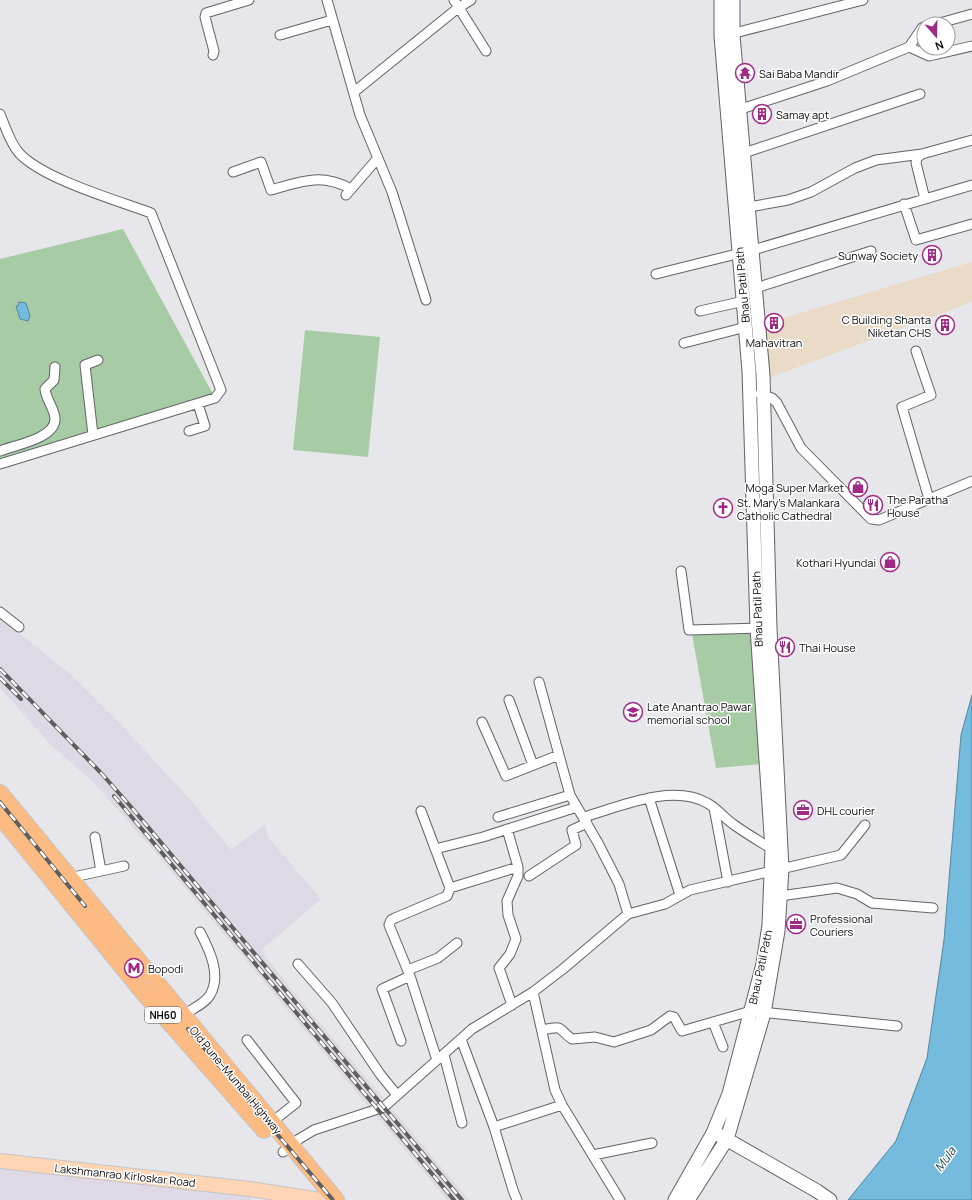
<svg xmlns="http://www.w3.org/2000/svg" width="972" height="1200" font-family="Manrope,sans-serif">
<rect width="100%" height="100%" fill="#e7e6ea"/>
<path fill="#eadac8" d="M 972,262 L 972,302 L 769,378 L 763,324 Z"/>
<path fill="#ded9e4" d="M 0,618 L 69,673 L 120,723 L 194,804 L 231,850 L 265,824 L 268,837 L 321,899 L 261,950 L 287,984 L 469,1200 L 447,1200 L 149,845 L 94,783 L 50,744 L 0,688 Z
M 0,1168 L 251,1196 L 251,1200 L 0,1200 Z"/>
<path fill="#a6cba5" d="M 123,229 L 214,396 L 0,468 L 0,259 Z
M 305,330 L 380,337 L 368,457 L 293,450 Z
M 753,632 L 762,764 L 716,768 L 692,634 Z"/>
<path fill="#74bbdd" stroke="#55869f" d="M 19,302 L 26,303 L 30,316 L 28,321 L 20,319 L 16,306 L 18,306 Z
M 972,695 L 972,1200 L 848,1200 L 896,1141 L 927,1058 L 944,940 L 961,735 Z"/>
<g fill="none" stroke-linecap="round" stroke-linejoin="round">
<g stroke="#636266" stroke-width="11">
<path id="street" d="M 327,0 L 360,115 L 392,192 L 426,300
M 454,0 L 486,51
M 936,24 L 972,14
M 280,35 L 332,20
M 727,35 L 863,0
M 909,47 L 929,56 L 972,46
M 213,55 L 214,51 L 205,17 L 206,13 L 249,0
M 354,92 L 458,8 L 471,0
M 735,111 L 827,81 L 909,47 L 922,28 L 924,27
M 0,114 C 5,126 10,143 19,153 C 43,179 116,200 151,213 L 221,390 L 215,398 L 0,464
M 744,153 L 920,94
M 233,172 L 261,162 L 271,190 C 302,181 322,173 351,189
M 346,195 L 377,159
M 925,199 L 916,163 L 917,158 L 922,154 L 972,140
M 904,204 L 916,240 L 972,224
M 749,207 L 788,200 L 811,192 L 855,168 L 876,160 L 922,154
M 656,274 L 753,250 L 972,185
M 756,288 L 871,251
M 700,311 L 744,301
M 684,343 L 746,327
M 916,351 L 931,395 L 902,407 L 929,499
M 760,394 L 772,398 L 777,403 L 801,448 L 871,519 L 879,520 L 972,481
M 189,431 L 205,426 L 198,404
M 93,435 L 85,365 L 98,360
M 0,451 C 14,445 55,439 55,419 C 55,409 46,400 45,389 L 54,380 L 55,367
M 681,571 L 689,630 L 762,628
M 0,612 L 19,627
M 539,682 L 570,795 L 598,843 L 619,884 L 628,914
M 509,700 L 533,765
M 482,722 L 506,776 L 559,755
M 649,798 L 680,895
M 714,808 L 728,882
M 421,811 L 450,888 L 518,867
M 498,817 L 570,795
M 584,817 C 619,807 672,783 707,803 C 717,808 724,818 733,824 C 745,833 759,841 772,849
M 507,829 L 518,867 L 518,876 L 507,901 L 508,915 L 516,939 L 510,954 L 499,968 L 512,1005
M 95,837 L 101,871
M 435,849 L 483,837 L 577,807
M 529,876 L 576,845 L 572,830 L 587,823
M 69,878 L 124,866
M 780,896 L 837,888 L 857,894 L 872,903 L 933,908
M 298,964 L 332,1003 L 380,1074 L 397,1095
M 408,970 L 438,958 L 457,943
M 533,992 L 555,1090 L 562,1105 L 620,1200
M 182,1016 C 190,1010 205,1004 210,995 C 222,975 209,949 200,932
M 713,1022 L 723,1047
M 542,1030 C 566,1025 556,1028 572,1039 L 595,1037 L 614,1042 L 651,1030 L 670,1016 L 674,1017 L 682,1031 L 751,1011 L 897,1026
M 461,1039 L 494,1127 L 513,1190 L 517,1200
M 247,1040 L 296,1103 L 272,1122
M 401,1041 L 382,989 L 410,976
M 444,1055 L 462,1123
M 437,1060 L 410,976 L 389,925 L 391,920 L 395,918 L 447,896 L 450,888
M 494,1127 L 562,1105
M 283,1152 L 299,1139 L 314,1130 L 384,1107 L 472,1029 L 533,992 L 563,969 L 628,914 L 665,904 L 690,890 L 841,855 L 865,825
M 593,1155 L 652,1143"/>
</g>
<g stroke="#636266" stroke-width="15">
<path id="secondary" d="M 719,1135 L 817,1191 L 830,1200
M 675,1200 L 713,1133 L 729,1094 L 763,964 L 769,925 L 772,849 L 757,628 L 749,371 L 721,36 L 721,0
M 688,1200 L 727,1139 L 764,1013 L 778,931 L 782,869 L 770,628 L 763,375 L 733,35 L 733,0"/>
</g>
<g stroke="#c5c5c5" stroke-width="16">
<path id="primary" d="M 0,1161 L 250,1189 L 321,1200"/>
</g>
<g stroke="#c5c5c5" stroke-width="18">
<path id="highway" d="M 0,793 L 336,1200
M 0,816 L 142,991 L 264,1130"/>
</g>
<use href="#street" stroke="#fff" stroke-width="9"/>
<use href="#secondary" stroke="#fff" stroke-width="13"/>
<use href="#primary" stroke="#fed6b5" stroke-width="14"/>
<use href="#highway" stroke="#fdbb84" stroke-width="16"/>
<g stroke="#5e5d5f" stroke-width="4">
<path id="rail" d="M 0,669 L 102,774 L 132,808 L 462,1200
M 0,678 L 21,699
M 114,796 L 454,1200
M 0,802 L 85,906
M 188,1029 L 333,1200"/>
</g>
<use href="#rail" stroke="#fff" stroke-width="2.5" stroke-dasharray="8" stroke-linecap="butt"/>
</g>
<defs>
<g id="temple-ring" transform="scale(1)"><circle r="9.5" fill="#fff" stroke="#9f2b86" stroke-width="1.5"/><path d="M0-6L5-2H3V0L6.5 2.5H4V6H1.5V3h-3V6H-4V2.5H-6.5L-3 0V-2H-5Z" fill="#9f2b86"/></g>
<g id="building-ring" transform="scale(1)"><circle r="9.5" fill="#fff" stroke="#9f2b86" stroke-width="1.5"/><path d="M-4-6H4V6H1V3H-1V6H-4ZM-2.5-4.3h1.7v1.8h-1.7ZM.8-4.3h1.7v1.8H.8ZM-2.5-1h1.7V.8h-1.7ZM.8-1h1.7V.8H.8Z" fill="#9f2b86"/></g>
<g id="shop-ring" transform="scale(1)"><circle r="9.5" fill="#fff" stroke="#9f2b86" stroke-width="1.5"/><path d="M-5-2.5h2.3a2.7 3.5 0 0 1 5.4 0H5L5.5 6h-11ZM-1.5-2.5h3a1.5 2.3 0 0 0-3 0Z" fill="#9f2b86"/></g>
<g id="restaurant-ring" transform="scale(1)"><circle r="9.5" fill="#fff" stroke="#9f2b86" stroke-width="1.5"/><path d="M-5-6h1v4h1v-4h1v4h1v-4h1v5L-1.5 .5V6h-2V.5L-5-1ZM5-6V6H3V1.5H1.5Q1.5-4 5-6Z" fill="#9f2b86"/></g>
<g id="church-ring" transform="scale(1)"><circle r="9.5" fill="#fff" stroke="#9f2b86" stroke-width="1.5"/><path d="M-1.2-6h2.4v3.5h3.3v2.4h-3.3V6h-2.4V-.1h-3.3v-2.4h3.3Z" fill="#9f2b86"/></g>
<g id="school-ring" transform="scale(1)"><circle r="9.5" fill="#fff" stroke="#9f2b86" stroke-width="1.5"/><path d="M0-5L7-2L0 1L-7-2ZM-4 1L0 2.5L4 1V4Q0 6-4 4Z" fill="#9f2b86"/></g>
<g id="office-ring" transform="scale(1)"><circle r="9.5" fill="#fff" stroke="#9f2b86" stroke-width="1.5"/><path d="M-6-3h4V-5.5h4V-3h4V5H-6ZM-1-4.5V-3h2v-1.5ZM-6 0V1H6V0Z" fill="#9f2b86"/></g>
<g id="metro-ring" transform="scale(1)"><circle r="9.5" fill="#fff" stroke="#9f2b86" stroke-width="1.5"/><path d="M-5.5 5V-5H-3L0 0L3-5H5.5V5H3V-.5L0 4L-3-.5V5Z" fill="#9f2b86"/></g>
</defs>
<g fill-rule="evenodd">
<use href="#temple-ring" x="745" y="73"/>
<use href="#building-ring" x="762" y="114"/>
<use href="#building-ring" x="932" y="255"/>
<use href="#building-ring" x="774" y="323"/>
<use href="#building-ring" x="945" y="325"/>
<use href="#shop-ring" x="858" y="487"/>
<use href="#restaurant-ring" x="873" y="505"/>
<use href="#church-ring" x="723" y="508"/>
<use href="#shop-ring" x="890" y="562"/>
<use href="#restaurant-ring" x="785" y="647"/>
<use href="#school-ring" x="633" y="712"/>
<use href="#office-ring" x="803" y="810"/>
<use href="#office-ring" x="796" y="924"/>
<use href="#metro-ring" x="134" y="968"/>
</g>
<g text-anchor="middle" dominant-baseline="central" stroke-width="3" stroke-linejoin="round" paint-order="stroke">
<rect fill="#fff" stroke="#565556" stroke-width="1" x="145" y="1007" width="36" height="16" rx="3"/>
<g font-size="10" font-weight="bold" fill="#0d0c0d">
<text x="163" y="1015">NH60</text>
</g>
<g font-size="11" fill="#0d0c0d" stroke="#fff" text-anchor="start">
<text x="759" y="73">Sai Baba Mandir</text>
<text x="776" y="114">Samay apt</text>
<text x="918" y="255" text-anchor="end">Sunway Society</text>
<text x="931" y="319" text-anchor="end">C Building Shanta<tspan x="931" dy="13">Niketan CHS</tspan></text>
<text x="774" y="342" text-anchor="middle">Mahavitran</text>
<text x="844" y="487" text-anchor="end">Moga Super Market</text>
<text x="887" y="499">The Paratha<tspan x="887" dy="13">House</tspan></text>
<text x="737" y="502">St. Mary's Malankara<tspan x="737" dy="13">Catholic Cathedral</tspan></text>
<text x="876" y="562" text-anchor="end">Kothari Hyundai</text>
<text x="799" y="647">Thai House</text>
<text x="647" y="706">Late Anantrao Pawar<tspan x="647" dy="13">memorial school</tspan></text>
<text x="817" y="810">DHL courier</text>
<text x="810" y="918">Professional<tspan x="810" dy="13">Couriers</tspan></text>
<text x="148" y="968">Bopodi</text>
</g>
<g font-size="11" fill="#0d0c0d" stroke="#fff">
<text transform="translate(742 285) rotate(-95)">Bhau Patil Path</text>
<text transform="translate(757 609) rotate(-92)">Bhau Patil Path</text>
<text transform="translate(760 967) rotate(-78)">Bhau Patil Path</text>
<text transform="translate(236 1080) rotate(50)">Old Pune–Mumbai Highway</text>
<text transform="translate(125 1175) rotate(6)">Lakshmanrao Kirloskar Road</text>
</g>
<g font-size="12" font-style="italic" fill="#183948" stroke="#fff">
<text transform="translate(945 1159) rotate(-54)">Mula</text>
</g>
</g>
<g transform="translate(936 36) rotate(160)"><circle r="19" fill="#ffffff" stroke="#9e9e9e"/>
<path d="M0-3L7 15L0 10L-7 15Z" fill="#9f2b86"/>
<text y="-6" font-size="11" font-weight="bold" text-anchor="middle" fill="#0d0c0d">N</text>
</g>
</svg>
